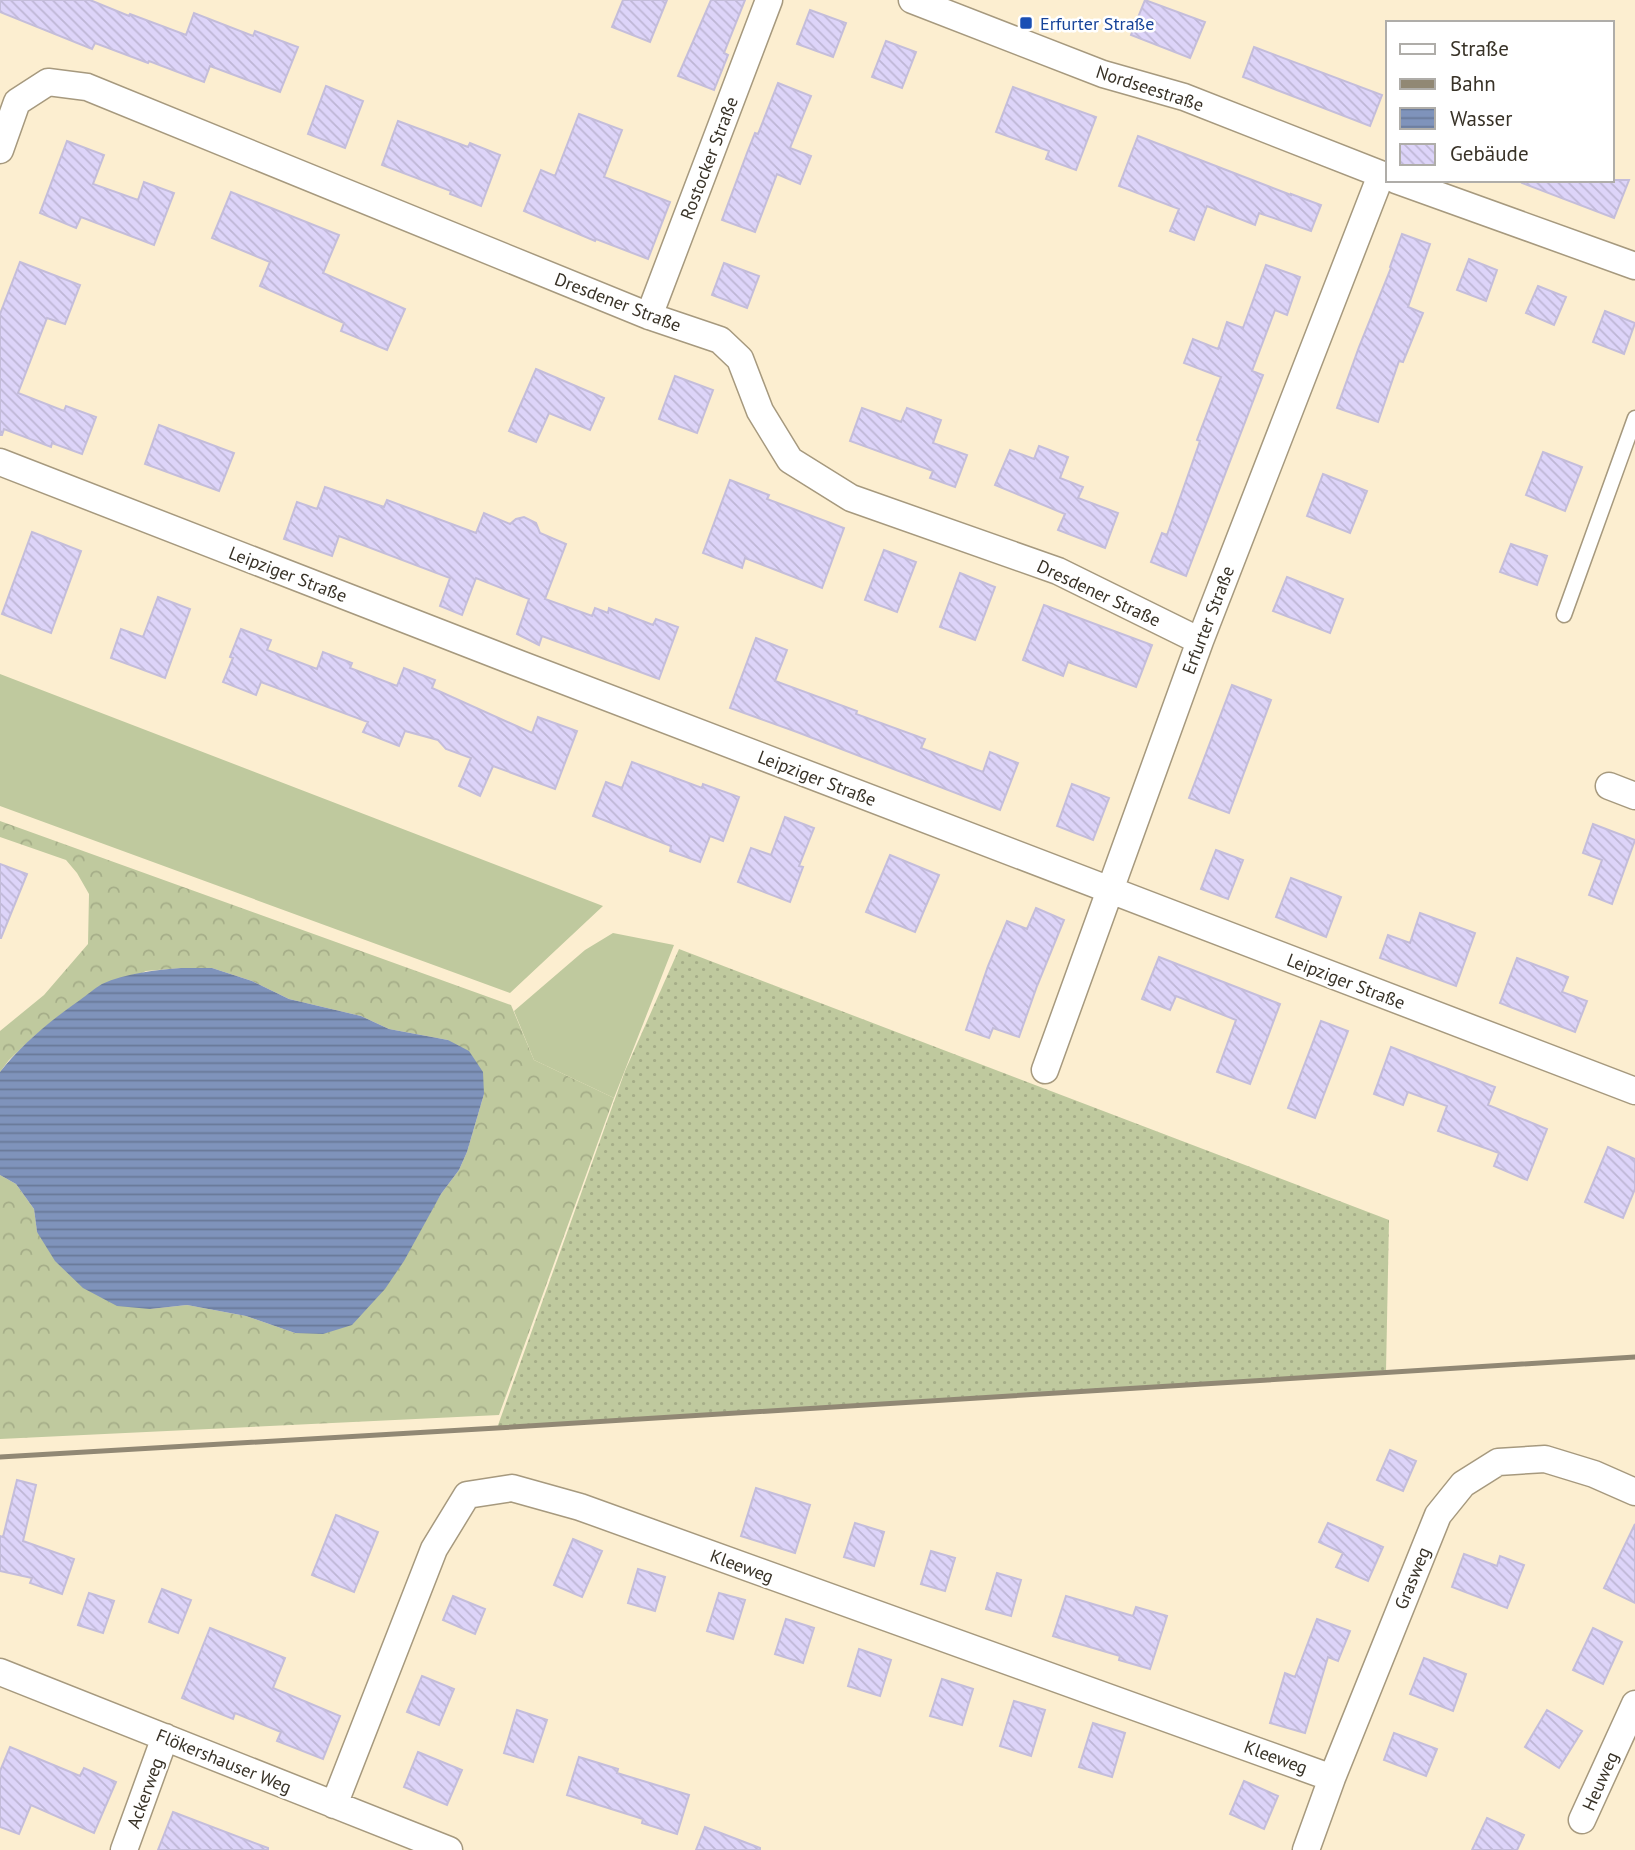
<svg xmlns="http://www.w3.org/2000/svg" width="1635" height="1850" font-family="'PT Sans',sans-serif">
<defs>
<pattern id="grass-dots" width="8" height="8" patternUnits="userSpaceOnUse" patternTransform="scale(1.75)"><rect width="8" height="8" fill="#bfc99e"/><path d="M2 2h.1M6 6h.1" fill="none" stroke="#a5ad88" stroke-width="1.8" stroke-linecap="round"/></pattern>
<pattern id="forest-crowns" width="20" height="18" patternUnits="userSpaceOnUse" patternTransform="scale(1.75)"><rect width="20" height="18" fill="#bfc99e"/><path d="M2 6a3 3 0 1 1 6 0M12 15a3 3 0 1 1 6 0" fill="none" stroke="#a5ad88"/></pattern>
<pattern id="water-rules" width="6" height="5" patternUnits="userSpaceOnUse" patternTransform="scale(1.75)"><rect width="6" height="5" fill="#7f93bb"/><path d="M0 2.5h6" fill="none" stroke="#697998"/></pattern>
<pattern id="building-back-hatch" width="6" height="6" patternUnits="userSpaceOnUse" patternTransform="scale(1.75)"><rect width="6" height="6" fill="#ddd4f9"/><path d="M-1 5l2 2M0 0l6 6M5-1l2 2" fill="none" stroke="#beb6d5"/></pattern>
</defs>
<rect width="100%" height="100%" fill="#fceed0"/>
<path fill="url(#grass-dots)" d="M 679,949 L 1389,1220 L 1386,1372 L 497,1428 L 625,1071 Z"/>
<path fill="url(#forest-crowns)" d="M 0,821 L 511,1005 L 534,1060 L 614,1098 L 499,1415 L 0,1439 L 0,1175 L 16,1184 L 34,1209 L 37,1232 L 150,1309 L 187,1305 L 246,1316 L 295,1333 L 424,1222 L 441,1194 L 459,1170 L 467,1152 L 484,1094 L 448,1040 L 389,1029 L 361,1016 L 289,999 L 252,981 L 212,968 L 181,968 L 146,971 L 69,1008 L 33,1037 L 9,1060 L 0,1072 L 0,1031 L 44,995 L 88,944 L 89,894 L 77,873 L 66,860 L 0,837 Z"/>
<path fill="#bfc99e" d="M 0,674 L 603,906 L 510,993 L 0,806 Z
M 613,933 L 674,945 L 614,1098 L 534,1060 L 514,1011 L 585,950 Z"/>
<path fill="url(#water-rules)" d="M 181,968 L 212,968 L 252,981 L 289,999 L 361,1016 L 389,1029 L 448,1040 L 469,1051 L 483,1072 L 484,1094 L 467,1152 L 459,1170 L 441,1194 L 404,1261 L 385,1289 L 352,1325 L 323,1334 L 295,1333 L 246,1316 L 187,1305 L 150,1309 L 117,1306 L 83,1288 L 55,1261 L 37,1232 L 34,1209 L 16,1184 L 0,1175 L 0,1072 C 22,1044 51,1020 80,1000 C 87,995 95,988 102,984 C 125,973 157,970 181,968 Z"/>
<path fill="url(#building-back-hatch)" stroke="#c4bdda" stroke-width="2" d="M 0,0 L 90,0 L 129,16 L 130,14 L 186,35 L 194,13 L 253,36 L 255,31 L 298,47 L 280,92 L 210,66 L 204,82 L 149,61 L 148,63 L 95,43 L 92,49 L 0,12 Z
M 623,0 L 667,0 L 650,42 L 612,27 Z
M 711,0 L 745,0 L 724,53 L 728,55 L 714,90 L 678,76 Z
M 1145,0 L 1205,22 L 1190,58 L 1131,35 Z
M 810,10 L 846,23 L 833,57 L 797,44 Z
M 886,41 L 916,52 L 902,88 L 872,77 Z
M 1254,47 L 1382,95 L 1370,126 L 1243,77 Z
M 778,83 L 811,96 L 790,148 L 811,156 L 800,184 L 777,174 L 755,232 L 722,220 L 747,153 L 755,133 L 758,134 Z
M 326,86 L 363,101 L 345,148 L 308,134 Z
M 1013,87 L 1096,117 L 1076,170 L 1046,159 L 1049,151 L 996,132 Z
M 579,114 L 622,130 L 604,177 L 670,202 L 648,259 L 596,239 L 595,241 L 524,211 L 541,170 L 555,176 Z
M 398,121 L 468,147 L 470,143 L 500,155 L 481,206 L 450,194 L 451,191 L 382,165 Z
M 1138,136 L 1291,195 L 1291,194 L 1321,205 L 1311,231 L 1259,213 L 1255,225 L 1207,206 L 1194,240 L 1170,231 L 1179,209 L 1119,186 Z
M 67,141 L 104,155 L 93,184 L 138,200 L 144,182 L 174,193 L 154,245 L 81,217 L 76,228 L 40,213 Z
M 1523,180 L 1629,180 L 1614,218 L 1522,183 Z
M 231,192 L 339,235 L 323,273 L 405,309 L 387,350 L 341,331 L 344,323 L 260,286 L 270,262 L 212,238 Z
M 1402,234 L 1430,244 L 1408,307 L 1423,313 L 1403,362 L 1399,361 L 1378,422 L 1337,408 L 1359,347 L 1391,268 L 1390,267 Z
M 1469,259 L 1497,270 L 1486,301 L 1457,290 Z
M 20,262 L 80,285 L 65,324 L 47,318 L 18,393 L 64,411 L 66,406 L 96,417 L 82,454 L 52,443 L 51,447 L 4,429 L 2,435 L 0,435 L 0,314 Z
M 724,263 L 759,276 L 747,308 L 712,295 Z
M 1266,265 L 1300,277 L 1287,315 L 1275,310 L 1252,371 L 1263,375 L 1186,576 L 1151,562 L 1162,533 L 1167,535 L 1200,441 L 1197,440 L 1221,377 L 1184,363 L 1193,339 L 1218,349 L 1227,322 L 1243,328 Z
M 1538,286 L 1566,297 L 1554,325 L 1526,313 Z
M 1605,311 L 1635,323 L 1624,354 L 1593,342 Z
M 536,369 L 604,398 L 590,430 L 549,413 L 536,442 L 509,431 Z
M 675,376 L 713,390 L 697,433 L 659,419 Z
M 862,408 L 901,422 L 907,408 L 941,420 L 933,443 L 967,455 L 955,487 L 930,478 L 933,471 L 850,441 Z
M 159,425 L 234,453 L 219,491 L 145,464 Z
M 1039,446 L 1068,457 L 1060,478 L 1083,487 L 1078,498 L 1118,513 L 1105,548 L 1058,530 L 1065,514 L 995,485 L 1010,450 L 1034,459 Z
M 1543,452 L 1582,467 L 1565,511 L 1526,495 Z
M 1323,474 L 1367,491 L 1350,533 L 1307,516 Z
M 730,480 L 769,495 L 767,499 L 844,528 L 822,588 L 745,558 L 742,568 L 703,553 Z
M 325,487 L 384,507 L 387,500 L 476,533 L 484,513 L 510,524 L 516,519 L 524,517 L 536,523 L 540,533 L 566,544 L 545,599 L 592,616 L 595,608 L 608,613 L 609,608 L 653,625 L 656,619 L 678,627 L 659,679 L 542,636 L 539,645 L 517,634 L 529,599 L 476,578 L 462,615 L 440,606 L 450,578 L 339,536 L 332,556 L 284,539 L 297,502 L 317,509 Z
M 32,532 L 81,551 L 51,633 L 2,614 Z
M 1511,544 L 1547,556 L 1537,585 L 1500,572 Z
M 884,550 L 916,562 L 897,612 L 865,600 Z
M 960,573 L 995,587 L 975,640 L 940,627 Z
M 1287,577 L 1343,599 L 1330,633 L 1273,611 Z
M 158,597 L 190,609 L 165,678 L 111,658 L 121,629 L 143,637 Z
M 1044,605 L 1152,645 L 1136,687 L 1068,662 L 1063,676 L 1023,660 Z
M 241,629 L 271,640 L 267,650 L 317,669 L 323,652 L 352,663 L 350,668 L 397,686 L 404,668 L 435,680 L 432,688 L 532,733 L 538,717 L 577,731 L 555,789 L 493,766 L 480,796 L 459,786 L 471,758 L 446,749 L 438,740 L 405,731 L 399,746 L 363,732 L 368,722 L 261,682 L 256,695 L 223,682 L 233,658 L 230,657 Z
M 756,638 L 787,650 L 775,681 L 857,711 L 856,714 L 925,739 L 921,748 L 983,772 L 990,752 L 1018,763 L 1000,810 L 797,732 L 730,708 Z
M 1232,685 L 1271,700 L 1229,813 L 1189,798 Z
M 632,762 L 702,788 L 703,784 L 739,797 L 723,841 L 710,836 L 700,862 L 670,851 L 671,846 L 593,816 L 606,782 L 622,788 Z
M 1072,784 L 1109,798 L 1093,840 L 1057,826 Z
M 785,817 L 814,828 L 799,866 L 803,867 L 790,902 L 738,882 L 751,848 L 771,855 Z
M 1593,824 L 1635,840 L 1612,904 L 1589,895 L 1602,860 L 1583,853 Z
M 1216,850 L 1243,860 L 1228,899 L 1201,889 Z
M 890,855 L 939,875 L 915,932 L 866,912 Z
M 0,864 L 27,874 L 1,938 L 0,938 Z
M 1291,878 L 1341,897 L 1326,937 L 1276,917 Z
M 1036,908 L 1064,920 L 1037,986 L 1019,1037 L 993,1028 L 989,1038 L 966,1030 L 988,966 L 1007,921 L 1027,929 Z
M 1420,913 L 1475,933 L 1456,986 L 1380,958 L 1388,935 L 1410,943 Z
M 1159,957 L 1280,1004 L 1250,1084 L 1217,1072 L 1236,1020 L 1176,996 L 1170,1010 L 1142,999 Z
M 1517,958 L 1568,977 L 1562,992 L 1587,1001 L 1575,1032 L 1500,1003 Z
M 1321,1021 L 1348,1031 L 1315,1118 L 1288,1108 Z
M 1391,1047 L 1495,1087 L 1488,1105 L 1547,1129 L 1527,1180 L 1494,1166 L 1499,1153 L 1438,1131 L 1447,1106 L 1408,1092 L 1403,1105 L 1374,1094 Z
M 1608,1147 L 1635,1159 L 1635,1189 L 1623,1218 L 1585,1202 Z
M 1390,1450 L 1416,1461 L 1403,1491 L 1377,1480 Z
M 17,1480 L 36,1485 L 23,1541 L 74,1559 L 62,1594 L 30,1583 L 32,1578 L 0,1571 L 0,1536 L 3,1537 Z
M 756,1488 L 810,1505 L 795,1553 L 741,1536 Z
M 336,1515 L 378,1532 L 354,1592 L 312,1575 Z
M 855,1523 L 884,1532 L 874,1566 L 844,1557 Z
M 1328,1523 L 1383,1547 L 1368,1581 L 1336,1567 L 1343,1553 L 1319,1542 Z
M 1635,1524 L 1635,1603 L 1604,1588 Z
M 573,1539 L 602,1551 L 582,1597 L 554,1585 Z
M 931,1551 L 955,1558 L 945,1591 L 921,1584 Z
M 1464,1554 L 1497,1566 L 1500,1556 L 1524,1565 L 1507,1608 L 1452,1587 Z
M 638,1569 L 665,1577 L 655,1611 L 628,1603 Z
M 997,1573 L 1021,1580 L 1011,1616 L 986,1609 Z
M 162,1589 L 191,1600 L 178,1633 L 149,1622 Z
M 89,1593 L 114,1601 L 103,1633 L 78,1625 Z
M 719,1593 L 745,1600 L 733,1639 L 707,1631 Z
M 453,1596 L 485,1609 L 475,1634 L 443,1620 Z
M 1066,1596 L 1133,1616 L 1136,1607 L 1167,1616 L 1150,1669 L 1119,1660 L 1120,1656 L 1053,1636 Z
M 786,1619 L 814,1628 L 803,1663 L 775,1654 Z
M 1317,1619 L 1350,1631 L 1338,1661 L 1328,1657 L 1305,1733 L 1270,1723 L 1285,1673 L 1295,1677 Z
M 210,1628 L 285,1658 L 273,1688 L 340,1716 L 323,1759 L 277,1741 L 281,1732 L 235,1713 L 233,1719 L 182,1698 Z
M 1593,1628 L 1622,1642 L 1603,1684 L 1573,1670 Z
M 859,1649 L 891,1660 L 880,1696 L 848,1686 Z
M 1424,1658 L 1466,1674 L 1453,1711 L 1410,1694 Z
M 422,1676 L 454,1689 L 439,1725 L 407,1712 Z
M 942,1679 L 973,1689 L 962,1725 L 930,1716 Z
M 1014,1701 L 1045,1710 L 1031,1756 L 1000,1746 Z
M 517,1710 L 547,1720 L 533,1762 L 504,1753 Z
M 1547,1710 L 1582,1731 L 1559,1768 L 1525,1747 Z
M 1093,1723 L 1125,1733 L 1112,1777 L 1079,1767 Z
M 1394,1733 L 1437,1749 L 1426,1776 L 1384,1760 Z
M 10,1747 L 80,1776 L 84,1768 L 116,1782 L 94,1833 L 31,1805 L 19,1834 L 0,1827 L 0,1771 Z
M 418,1752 L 462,1770 L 447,1805 L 404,1787 Z
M 579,1757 L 618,1769 L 617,1773 L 689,1795 L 677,1834 L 642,1823 L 643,1819 L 567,1795 Z
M 1244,1781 L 1278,1796 L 1264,1829 L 1230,1814 Z
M 173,1812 L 268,1848 L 268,1850 L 158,1850 Z
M 1487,1818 L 1524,1835 L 1517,1850 L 1472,1850 Z
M 705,1827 L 760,1848 L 760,1850 L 696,1850 Z"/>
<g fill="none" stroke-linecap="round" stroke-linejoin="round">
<g stroke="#a6997e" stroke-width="17">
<path id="lane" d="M 1564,615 L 1635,418"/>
</g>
<g stroke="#a6997e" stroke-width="29">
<path id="street" d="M 912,0 L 1103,74 L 1184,97 L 1388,177
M 0,150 L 17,102 L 48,82 L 87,87 L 649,316 L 720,340 L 740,359 L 760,411 L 790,460 L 851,498 L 1058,571 L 1200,641
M 1396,180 L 1635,266
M 649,316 L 769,0
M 0,462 L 520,664 L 1635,1091
M 1609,786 L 1635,796
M 1045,1070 L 1200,641 L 1381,175
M 0,1672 L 449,1850
M 334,1805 L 434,1549 L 467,1495 L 512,1488 L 580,1507 L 1332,1778
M 1582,1820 L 1635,1704
M 124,1850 L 165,1737
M 1306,1850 L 1332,1778 L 1438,1515 L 1463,1484 L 1498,1462 L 1545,1459 L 1594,1474 L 1635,1492"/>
</g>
<use href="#lane" stroke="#fff" stroke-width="14"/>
<use href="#street" stroke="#fff" stroke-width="26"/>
<path stroke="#918874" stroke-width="5" d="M 0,1457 L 497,1428 L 1635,1357"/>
</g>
<rect fill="#1a4fb4" stroke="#fff" stroke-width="2.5" x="1019" y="16" width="14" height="14" rx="3.5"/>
<g text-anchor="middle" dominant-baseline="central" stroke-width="5" stroke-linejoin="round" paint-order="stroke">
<g font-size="18" fill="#164399" stroke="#fff" text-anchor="start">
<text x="1040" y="23">Erfurter Straße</text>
</g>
<g font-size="18" fill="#383227" stroke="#fff">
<text transform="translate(1150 88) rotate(18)">Nordseestraße</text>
<text transform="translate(709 158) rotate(-69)">Rostocker Straße</text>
<text transform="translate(618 302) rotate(21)">Dresdener Straße</text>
<text transform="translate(288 574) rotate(21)">Leipziger Straße</text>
<text transform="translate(1099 593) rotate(25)">Dresdener Straße</text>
<text transform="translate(1208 620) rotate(-69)">Erfurter Straße</text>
<text transform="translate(817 778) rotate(21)">Leipziger Straße</text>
<text transform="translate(1346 981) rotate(21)">Leipziger Straße</text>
<text transform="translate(742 1566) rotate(20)">Kleeweg</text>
<text transform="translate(1412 1578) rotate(-68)">Grasweg</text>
<text transform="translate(1276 1757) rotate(20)">Kleeweg</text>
<text transform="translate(224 1761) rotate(22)">Flökershauser Weg</text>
<text transform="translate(1600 1781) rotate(-66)">Heuweg</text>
<text transform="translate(145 1793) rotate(-70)">Ackerweg</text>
</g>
</g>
<rect x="1386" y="21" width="228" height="161" fill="#ffffff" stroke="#afada9" stroke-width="2"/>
<rect x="1400" y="44" width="35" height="10" fill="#ffffff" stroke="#afada9" stroke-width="2"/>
<text x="1450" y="56" font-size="21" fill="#383227">Straße</text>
<rect x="1400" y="79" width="35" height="10" fill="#918874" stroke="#afada9" stroke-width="2"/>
<text x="1450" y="91" font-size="21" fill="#383227">Bahn</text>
<rect x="1400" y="108" width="35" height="21" fill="url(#water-rules)" stroke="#afada9" stroke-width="2"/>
<text x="1450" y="126" font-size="21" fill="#383227">Wasser</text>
<rect x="1400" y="144" width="35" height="21" fill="url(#building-back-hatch)" stroke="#afada9" stroke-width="2"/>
<text x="1450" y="161" font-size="21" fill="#383227">Gebäude</text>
</svg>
